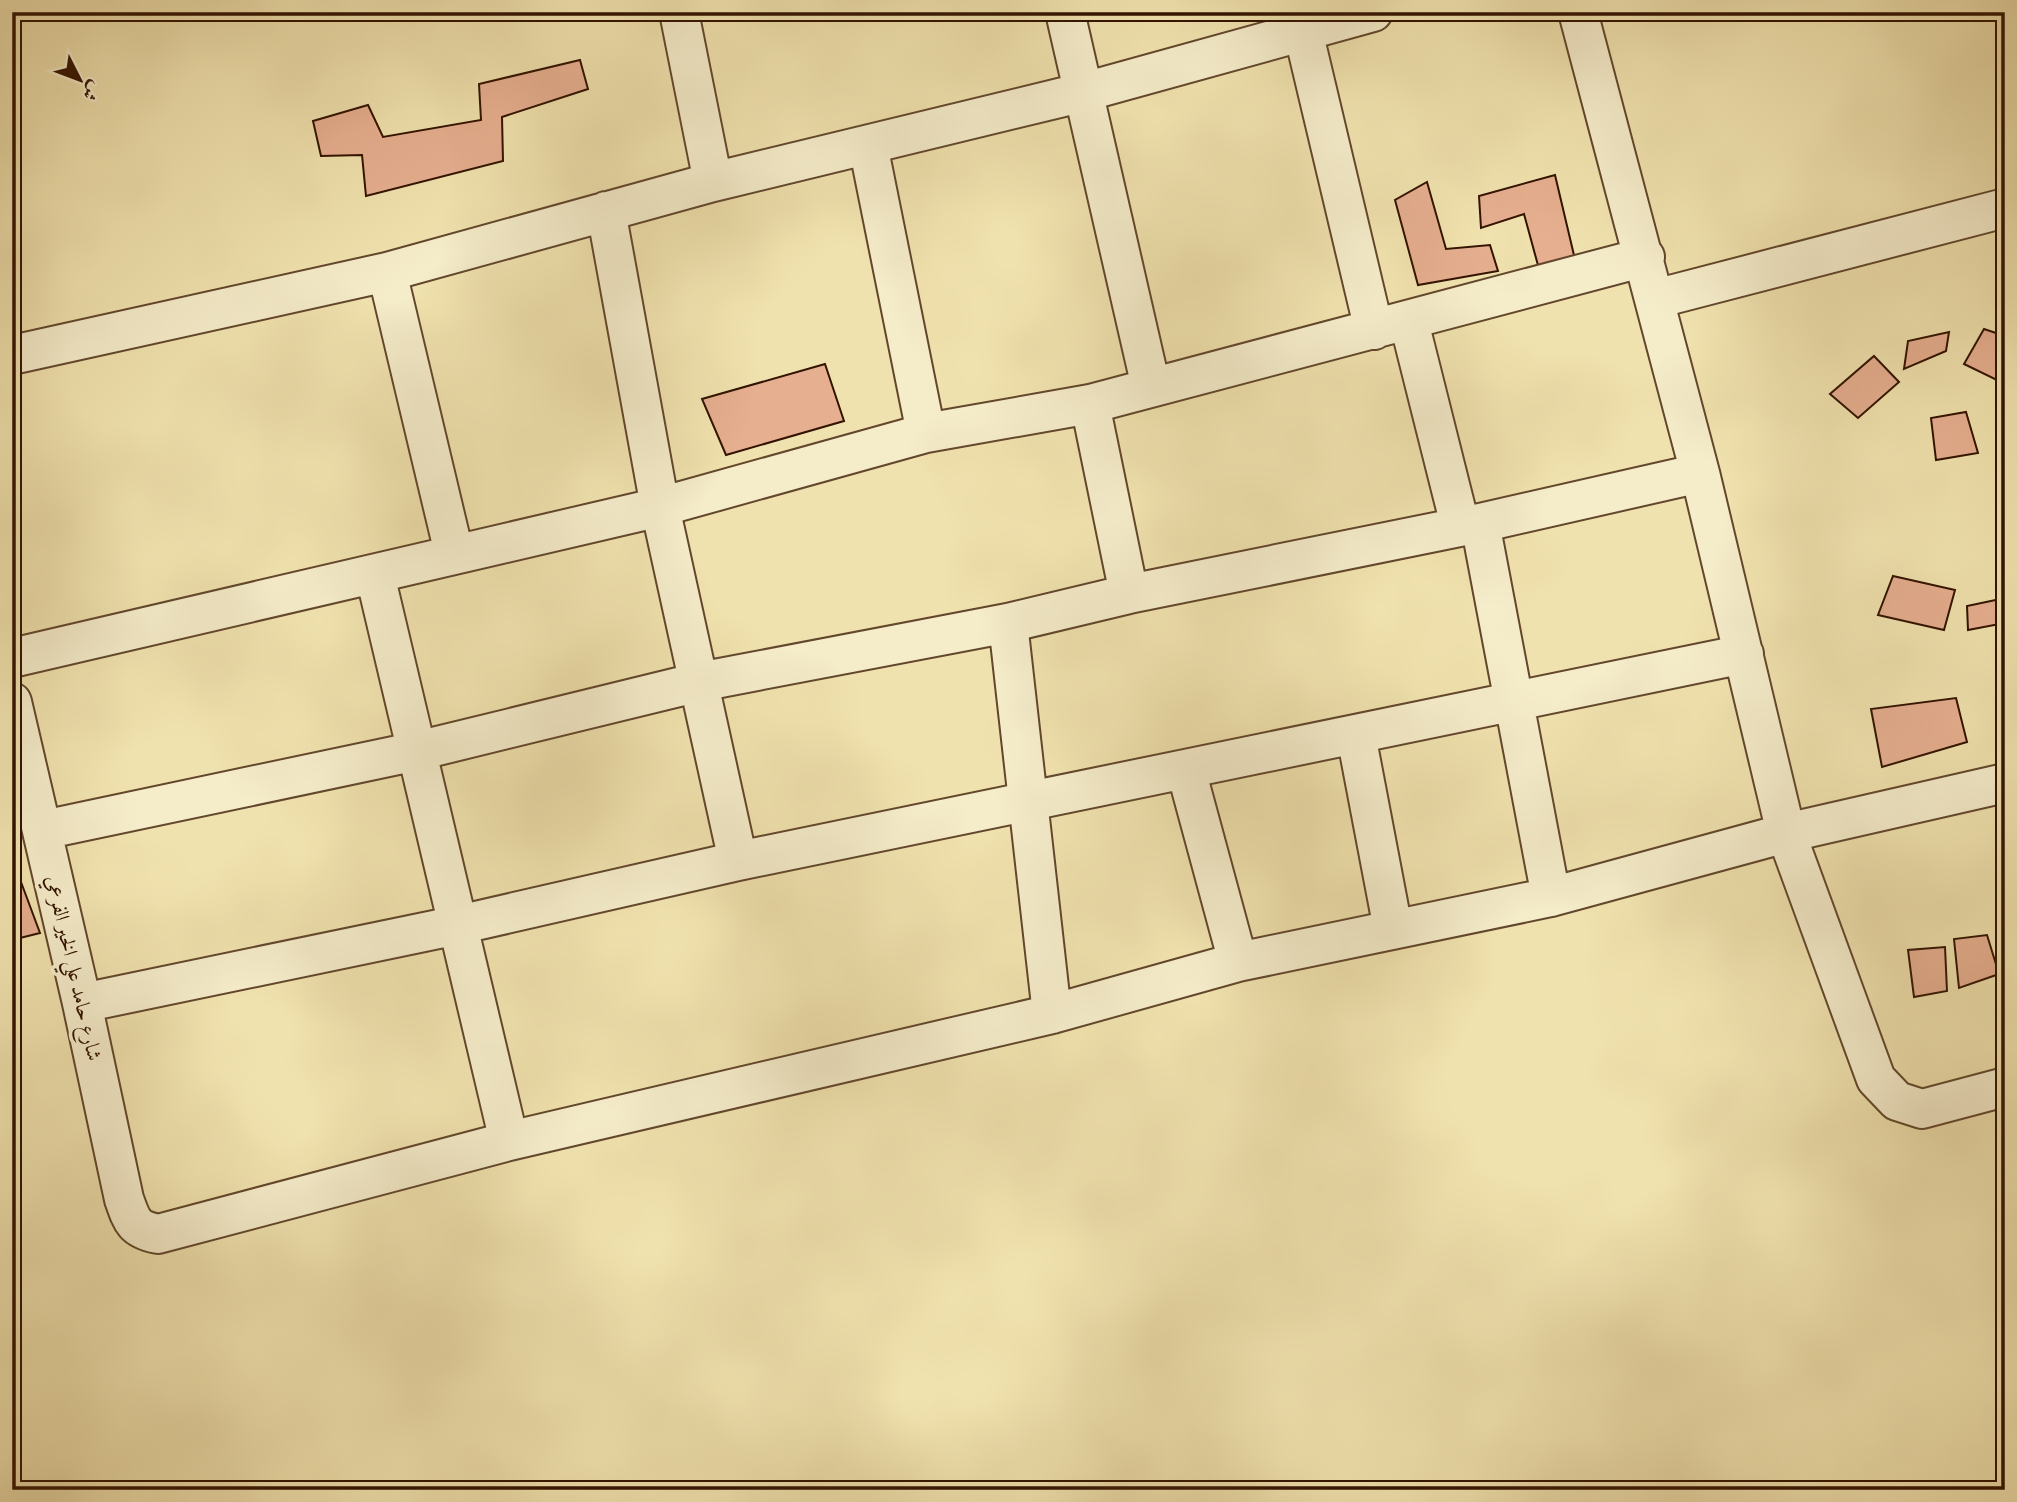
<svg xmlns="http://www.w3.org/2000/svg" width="2017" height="1502" font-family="'IM FELL French Canon',Amiri,serif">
<rect width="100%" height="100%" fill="#f0e2ae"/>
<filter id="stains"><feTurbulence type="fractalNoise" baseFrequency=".00286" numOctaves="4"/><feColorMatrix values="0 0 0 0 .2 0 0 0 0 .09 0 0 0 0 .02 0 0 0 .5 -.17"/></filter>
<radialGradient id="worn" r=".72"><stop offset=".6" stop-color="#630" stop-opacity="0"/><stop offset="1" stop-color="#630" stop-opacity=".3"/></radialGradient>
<path fill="#e6af90" stroke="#321300" stroke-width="2" d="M 580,60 L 588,89 L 502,117 L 503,161 L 366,196 L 362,155 L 321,156 L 313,121 L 368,105 L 383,137 L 481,120 L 479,84 Z
M 1555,175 L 1582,289 L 1548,302 L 1524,214 L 1481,228 L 1479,196 Z
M 1427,182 L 1446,249 L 1490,245 L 1498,271 L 1418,285 L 1395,200 Z
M 1984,329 L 2005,336 L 2005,384 L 1964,364 Z
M 1949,332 L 1946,351 L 1904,369 L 1908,341 Z
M 1874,356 L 1899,382 L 1858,418 L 1830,394 Z
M 825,364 L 844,421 L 726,455 L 702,399 Z
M 1966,412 L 1978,453 L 1936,460 L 1931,418 Z
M 1893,576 L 1955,590 L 1944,630 L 1878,615 Z
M 2005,598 L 2005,623 L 1968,630 L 1967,606 Z
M 1956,698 L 1967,742 L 1882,767 L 1871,709 Z
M 18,874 L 40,933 L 12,940 L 12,875 Z
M 2000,926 L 2005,926 L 2005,973 L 1999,974 Z
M 1987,935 L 1999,974 L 1959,988 L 1954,939 Z
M 1945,947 L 1947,991 L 1914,997 L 1908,950 Z"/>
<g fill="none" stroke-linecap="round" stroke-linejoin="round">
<g stroke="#62472c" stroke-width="42">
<path id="minor" d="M 679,12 L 713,182
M 1065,12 L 1151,387
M 1578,12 L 1700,473 L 1786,833 L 1876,1079 L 1897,1101 L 1922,1109 L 2005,1087
M 1303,31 L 1374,330
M 868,145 L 926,433
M 606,211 L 660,507 L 738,861
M 387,272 L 454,553
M 1655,299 L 2005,208
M 1409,322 L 1460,525
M 12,355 L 387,272 L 713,182 L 1084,92 L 1373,12
M 1090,404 L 1129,594
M 1480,523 L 1551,897
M 375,575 L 509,1141
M 1008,623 L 1052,1014
M 12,658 L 660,507 L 926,433 L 1090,404 L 1645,257
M 12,702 L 82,1003 L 124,1199 C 132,1222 134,1229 158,1234 L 509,1141 L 1052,1014 L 1238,962 L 1551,897 L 1786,833 L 2005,783
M 1356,735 L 1393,929
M 1186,770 L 1238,962
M 43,830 L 417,751 L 699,682 L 1008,623 L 1129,594 L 1480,523 L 1700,473
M 82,1003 L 458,925 L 738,861 L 1744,654"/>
</g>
<use href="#minor" stroke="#f5ecca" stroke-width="38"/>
</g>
<g text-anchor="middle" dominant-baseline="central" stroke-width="7" stroke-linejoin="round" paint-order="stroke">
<g font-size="21" fill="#321300" stroke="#f5ecca">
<text transform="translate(74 968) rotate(77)">شارع حامد علي الخير الفرعي</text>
</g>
</g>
<rect width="2017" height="1502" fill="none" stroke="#f0e2ae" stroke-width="42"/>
<rect x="14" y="14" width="1989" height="1474" fill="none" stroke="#321300" stroke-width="3.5"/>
<rect x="21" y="21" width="1975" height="1460" fill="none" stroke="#321300" stroke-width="2"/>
<g transform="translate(80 80) rotate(132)" stroke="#f5ecca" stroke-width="5" paint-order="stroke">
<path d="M0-5L12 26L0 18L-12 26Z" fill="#321300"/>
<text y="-10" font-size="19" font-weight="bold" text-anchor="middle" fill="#321300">ش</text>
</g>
<rect width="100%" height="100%" filter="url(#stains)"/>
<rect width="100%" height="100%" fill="url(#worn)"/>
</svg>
